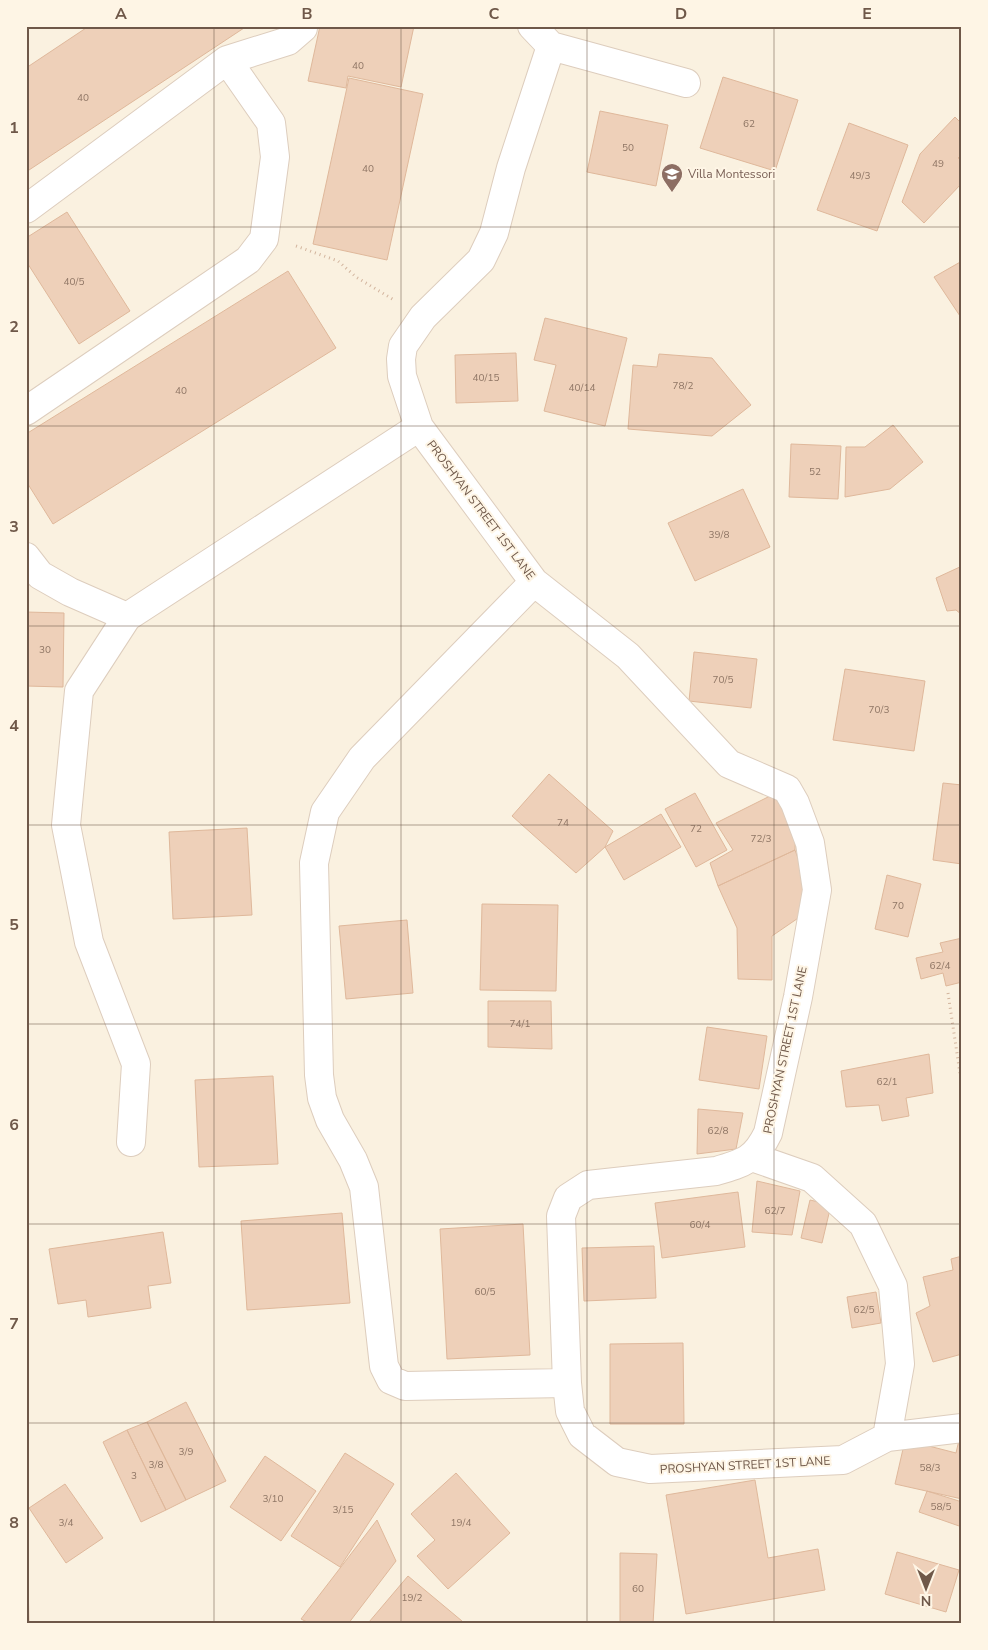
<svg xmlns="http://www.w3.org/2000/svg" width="988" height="1650" font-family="'Nunito Sans',sans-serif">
<rect width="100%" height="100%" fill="#faf1e0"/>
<path fill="#eed0b9" stroke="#dfb89b" d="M 89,26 L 247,26 L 26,172 L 26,68 Z
M 320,26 L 414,26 L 401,87 L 348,76 L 346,88 L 308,81 Z
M 723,77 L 798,100 L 775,171 L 700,148 Z
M 349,78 L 423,94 L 387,260 L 313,244 Z
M 600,111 L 668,125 L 656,186 L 587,172 Z
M 955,117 L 962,124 L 962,154 L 958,158 L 962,161 L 962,183 L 924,223 L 902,202 L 920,154 Z
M 849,123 L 908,145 L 877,231 L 817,210 Z
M 67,212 L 130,311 L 79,344 L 26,261 L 26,238 Z
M 962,261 L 962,319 L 934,277 Z
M 288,271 L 336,348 L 53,524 L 26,481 L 26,434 Z
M 545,318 L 627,338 L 605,426 L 544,411 L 556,365 L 534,360 Z
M 516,353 L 518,401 L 456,403 L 455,355 Z
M 659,354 L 712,358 L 751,405 L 712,436 L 628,429 L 633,365 L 657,367 Z
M 893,425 L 923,462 L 890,489 L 845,497 L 846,447 L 865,447 Z
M 791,444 L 841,446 L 838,499 L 789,497 Z
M 743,489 L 770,547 L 695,581 L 668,523 Z
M 962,566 L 962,615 L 956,610 L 947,611 L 936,578 Z
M 26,612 L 64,613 L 63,687 L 26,686 Z
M 694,652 L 757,659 L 751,708 L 689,701 Z
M 845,669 L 925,681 L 914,751 L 833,740 Z
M 549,774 L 613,831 L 605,847 L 576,873 L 512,816 Z
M 943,783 L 962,785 L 962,864 L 933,860 Z
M 695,793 L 727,850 L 696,867 L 665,809 Z
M 776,793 L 796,827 L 795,850 L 718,886 L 710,863 L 733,850 L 716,823 Z
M 661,814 L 681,847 L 624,880 L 605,847 Z
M 247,828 L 252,915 L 173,919 L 169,832 Z
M 795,850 L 811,894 L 807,912 L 772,936 L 772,980 L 738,979 L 737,928 L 718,886 Z
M 887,875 L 921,884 L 908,937 L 875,929 Z
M 482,904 L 558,905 L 556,991 L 480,990 Z
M 407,920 L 413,993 L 346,999 L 339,926 Z
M 962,938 L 962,982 L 946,986 L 943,973 L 921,979 L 916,958 L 943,952 L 940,943 Z
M 488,1001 L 551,1001 L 552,1049 L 488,1047 Z
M 707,1027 L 767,1036 L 759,1089 L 699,1080 Z
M 929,1054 L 933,1093 L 906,1098 L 909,1116 L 882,1121 L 879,1105 L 846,1107 L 841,1071 Z
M 273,1076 L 278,1164 L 199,1167 L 195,1080 Z
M 698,1109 L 743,1113 L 736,1149 L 697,1154 Z
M 757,1181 L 800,1191 L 792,1235 L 752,1232 Z
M 738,1192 L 745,1247 L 662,1258 L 655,1203 Z
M 810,1200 L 831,1205 L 822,1243 L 801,1238 Z
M 342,1213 L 350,1303 L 247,1310 L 241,1221 Z
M 523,1224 L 530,1355 L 447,1359 L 440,1229 Z
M 163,1232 L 171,1283 L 148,1286 L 151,1308 L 88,1317 L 86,1300 L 58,1304 L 49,1249 Z
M 654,1246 L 656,1298 L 584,1301 L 582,1248 Z
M 962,1256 L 962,1354 L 933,1362 L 916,1313 L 930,1306 L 923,1277 L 953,1270 L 951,1259 Z
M 876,1292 L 881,1323 L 852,1328 L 847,1297 Z
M 683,1343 L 684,1424 L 610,1424 L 610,1344 Z
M 186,1402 L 226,1481 L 186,1500 L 147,1422 Z
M 147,1422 L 186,1500 L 166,1510 L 127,1430 Z
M 127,1430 L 166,1510 L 141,1522 L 103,1442 Z
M 959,1440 L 962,1440 L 962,1499 L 895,1484 L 903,1449 L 921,1444 L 956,1453 Z
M 345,1453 L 394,1484 L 340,1567 L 291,1536 Z
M 265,1456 L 316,1491 L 281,1541 L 230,1507 Z
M 456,1473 L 510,1533 L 448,1589 L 417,1556 L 435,1540 L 411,1514 Z
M 755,1480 L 768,1558 L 818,1549 L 825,1590 L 686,1614 L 666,1495 Z
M 65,1484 L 103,1538 L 66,1563 L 29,1508 Z
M 927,1491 L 962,1502 L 962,1527 L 919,1512 Z
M 377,1520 L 396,1561 L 348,1624 L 311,1624 L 301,1619 Z
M 27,1537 L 29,1624 L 26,1624 Z
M 897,1552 L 959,1570 L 946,1612 L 885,1594 Z
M 620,1553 L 657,1554 L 653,1624 L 620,1624 Z
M 408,1576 L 462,1621 L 460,1624 L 372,1624 L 369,1622 Z"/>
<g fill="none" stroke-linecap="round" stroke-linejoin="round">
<g stroke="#ddcdbd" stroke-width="30">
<path id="minor" d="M 532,26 L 551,46 L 686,83
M 551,46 L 511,168 L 494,233 L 481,260 L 423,317 L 403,346 L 401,359 L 402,376 L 419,427 L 534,582 L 628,656 L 729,764 L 787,789 L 795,803 L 810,843 L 817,890 L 798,997 L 768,1133 C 755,1160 744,1163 716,1171 L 588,1185 L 568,1198 L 561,1216 L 567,1383 L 570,1411 L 582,1435 L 617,1462 L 650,1469 L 843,1460 L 887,1437 L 962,1428
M 227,60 L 288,41 L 303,28
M 26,209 L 227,60 L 271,123 L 275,157 L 264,239 L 248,260 L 26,411
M 26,557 L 40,575 L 70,592 L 127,617
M 534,582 L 362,758 L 325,812 L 314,863 L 319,1075 L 322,1098 L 330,1120 L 353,1160 L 364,1187 L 384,1366 L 391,1380 L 405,1386 L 567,1383
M 131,1142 L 136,1064 L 89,942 L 66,825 L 79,691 L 127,617 L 419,427
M 752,1157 L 812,1178 L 863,1224 L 893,1286 L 900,1364 L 887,1437"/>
</g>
<path stroke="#d2b49d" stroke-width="3" stroke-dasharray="1 4" stroke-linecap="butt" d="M 296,246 L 338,261 L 356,277 L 394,300
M 948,993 L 962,1087"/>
<use href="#minor" stroke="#fff" stroke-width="28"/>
</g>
<path fill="none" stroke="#6f5849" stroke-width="1" stroke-opacity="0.55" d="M 214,26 L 214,1624M 401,26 L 401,1624M 587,26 L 587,1624M 774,26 L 774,1624M 26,227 L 962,227M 26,426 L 962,426M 26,626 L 962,626M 26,825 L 962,825M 26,1024 L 962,1024M 26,1224 L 962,1224M 26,1423 L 962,1423"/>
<defs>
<g id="school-pin" transform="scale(1.125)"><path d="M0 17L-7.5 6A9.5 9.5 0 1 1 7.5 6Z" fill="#8d6e63" stroke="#fef5e5"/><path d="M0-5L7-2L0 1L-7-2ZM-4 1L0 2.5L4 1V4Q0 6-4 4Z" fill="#fff"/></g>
</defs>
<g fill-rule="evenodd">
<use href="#school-pin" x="672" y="174"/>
</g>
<g text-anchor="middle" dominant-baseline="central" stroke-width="4" stroke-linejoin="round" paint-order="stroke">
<g font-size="10" fill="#8f7665">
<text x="358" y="66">40</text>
<text x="83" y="98">40</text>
<text x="749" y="124">62</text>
<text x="628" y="148">50</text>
<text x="938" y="164">49</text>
<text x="368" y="169">40</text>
<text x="860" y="176">49/3</text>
<text x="74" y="282">40/5</text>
<text x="486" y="378">40/15</text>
<text x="683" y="386">78/2</text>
<text x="582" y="388">40/14</text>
<text x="181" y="391">40</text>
<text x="815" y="472">52</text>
<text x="719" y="535">39/8</text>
<text x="45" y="650">30</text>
<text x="723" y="680">70/5</text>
<text x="879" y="710">70/3</text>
<text x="563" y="823">74</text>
<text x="696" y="829">72</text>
<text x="761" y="839">72/3</text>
<text x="898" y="906">70</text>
<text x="940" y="966">62/4</text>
<text x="520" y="1024">74/1</text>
<text x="887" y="1082">62/1</text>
<text x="718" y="1131">62/8</text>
<text x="775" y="1211">62/7</text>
<text x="700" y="1225">60/4</text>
<text x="485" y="1292">60/5</text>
<text x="864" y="1310">62/5</text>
<text x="186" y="1452">3/9</text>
<text x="156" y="1465">3/8</text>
<text x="930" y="1468">58/3</text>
<text x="134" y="1476">3</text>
<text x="273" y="1499">3/10</text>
<text x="941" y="1507">58/5</text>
<text x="343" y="1510">3/15</text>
<text x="66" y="1523">3/4</text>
<text x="461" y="1523">19/4</text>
<text x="638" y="1589">60</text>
<text x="412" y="1598">19/2</text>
</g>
<g font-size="12" fill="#785e54" stroke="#fef5e5" text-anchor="start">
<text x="688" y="174">Villa Montessori</text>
</g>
<g font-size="12" fill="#6f5849" stroke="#fef5e5">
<text transform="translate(481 510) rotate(53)">PROSHYAN STREET 1ST LANE</text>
<text transform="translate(785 1050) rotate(-78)">PROSHYAN STREET 1ST LANE</text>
<text transform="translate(745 1465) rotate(-3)">PROSHYAN STREET 1ST LANE</text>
</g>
</g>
<rect width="988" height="1650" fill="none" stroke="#fef5e5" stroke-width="55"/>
<g transform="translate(926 1588) rotate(180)" stroke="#fef5e5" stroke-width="4" paint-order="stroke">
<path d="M0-4L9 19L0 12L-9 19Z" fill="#6f5849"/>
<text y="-8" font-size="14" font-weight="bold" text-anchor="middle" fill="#6f5849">N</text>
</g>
<rect x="28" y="28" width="932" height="1594" fill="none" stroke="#6f5849" stroke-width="2"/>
<g font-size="16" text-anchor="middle" font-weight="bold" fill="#6f5849">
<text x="121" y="19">A</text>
<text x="307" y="19">B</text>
<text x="494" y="19">C</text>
<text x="681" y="19">D</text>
<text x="867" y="19">E</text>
<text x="14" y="133">1</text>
<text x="14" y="332">2</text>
<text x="14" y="532">3</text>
<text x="14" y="731">4</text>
<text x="14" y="930">5</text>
<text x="14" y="1130">6</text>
<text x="14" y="1329">7</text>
<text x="14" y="1528">8</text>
</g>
</svg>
